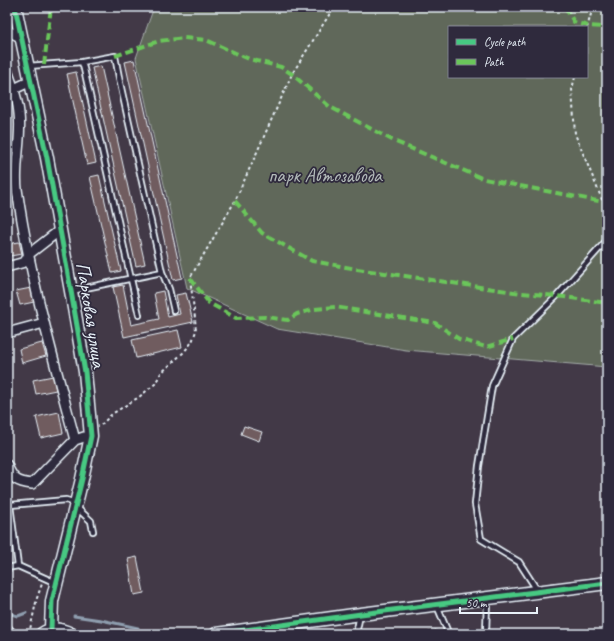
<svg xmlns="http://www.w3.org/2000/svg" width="614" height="641" font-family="Caveat,sans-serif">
<rect width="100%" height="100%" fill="#423947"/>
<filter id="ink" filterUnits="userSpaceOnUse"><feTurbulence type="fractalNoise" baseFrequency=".025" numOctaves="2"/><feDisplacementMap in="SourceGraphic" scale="8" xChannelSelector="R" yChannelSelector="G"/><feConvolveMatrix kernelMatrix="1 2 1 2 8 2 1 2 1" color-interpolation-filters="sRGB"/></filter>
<g filter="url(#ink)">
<path fill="#60675a" stroke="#a4aca9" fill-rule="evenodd" d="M 154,7 L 607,7 L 607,367 L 406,350 L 277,329 L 187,288 L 136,58 ZM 449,27 L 587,27 L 587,77 L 449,77 Z"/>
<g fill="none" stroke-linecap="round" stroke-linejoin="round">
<path stroke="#8f9eaf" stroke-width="3" d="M 7,613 L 18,616 L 26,613
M 74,616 L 101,620 L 138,628"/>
</g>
<path fill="#705b5e" stroke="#e8f1f8" d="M 134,60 L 182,278 L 173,280 L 125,62 Z
M 101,66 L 145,264 L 136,266 L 92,68 Z
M 76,72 L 96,163 L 87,165 L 67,74 Z
M 99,175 L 121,271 L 112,273 L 90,177 Z
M 8,177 L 10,189 L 7,190 L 7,178 Z
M 19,242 L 22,254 L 10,256 L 11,262 L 7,263 L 7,244 Z
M 123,285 L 131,325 L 159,319 L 154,293 L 163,291 L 168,317 L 180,314 L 176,295 L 186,293 L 193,322 L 124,337 L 113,287 Z
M 31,288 L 34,302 L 20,305 L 16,291 Z
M 178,330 L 182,347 L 136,358 L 132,340 Z
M 42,343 L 46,356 L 22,363 L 19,349 Z
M 53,376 L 56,390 L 36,394 L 33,380 Z
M 59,412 L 63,433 L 41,438 L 36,417 Z
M 244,426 L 262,432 L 259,441 L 241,434 Z
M 137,557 L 144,593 L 134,595 L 128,559 Z
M 436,630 L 437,634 L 426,634 L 426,633 Z"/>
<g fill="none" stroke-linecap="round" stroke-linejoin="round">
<g stroke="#e8f1f8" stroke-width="8">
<path id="lane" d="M 28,66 L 82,62 L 84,69 L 139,315
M 162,272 L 169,289 L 174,311
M 71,291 L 162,272 L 120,83 L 115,56 L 82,62
M 76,507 L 91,521 L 93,531
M 7,568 L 18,566
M 56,583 L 18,566 L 10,505 L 66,500 L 76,503
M 537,590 L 519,562 L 481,539 L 475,504 L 479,466 L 492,386 L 513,339 L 557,296 L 607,240
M 437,606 L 447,630 L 447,634
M 356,634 L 360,615
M 486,634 L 487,600"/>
</g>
<g stroke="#e8f1f8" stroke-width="12">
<path id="street" d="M 7,31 L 21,37
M 7,70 C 12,84 18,99 19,114 C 22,138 14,165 17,189 C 29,274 53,357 75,440
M 14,89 L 31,81
M 7,267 L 25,262 L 29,254 L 60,230
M 7,333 L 44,323
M 7,465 C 13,480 17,482 32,484 L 75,440 L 84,437
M 7,629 L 12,634"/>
</g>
<g stroke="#e8f1f8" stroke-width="15">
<path id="secondary" d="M 15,7 L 47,158 L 71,291 L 85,372 L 91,436 L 82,479 L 52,601 L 51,629
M 42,634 C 51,627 61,629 71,634
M 216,634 L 361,614 L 607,583"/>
</g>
<path stroke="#e8f1f8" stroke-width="2" stroke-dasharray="3 3" stroke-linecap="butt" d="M 587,28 L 593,7
M 575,77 L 572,89 L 575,134 L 603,202 L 607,205
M 101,425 L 112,414 L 139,397 L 155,384 L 161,373 L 184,352 L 192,342 L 196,331 L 195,318 L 190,278 L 235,201 L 292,74 L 334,7
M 29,634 L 37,598 L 42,584"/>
<use href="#lane" stroke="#2f2a3d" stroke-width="4.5"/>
<use href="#street" stroke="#2f2a3d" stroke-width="9"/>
<use href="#secondary" stroke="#2f2a3d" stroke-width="12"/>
<path stroke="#6ac65a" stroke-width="4" stroke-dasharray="8 4" stroke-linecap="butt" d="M 565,7 L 574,22 L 588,26 L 607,27
M 115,56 L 159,41 L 184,38 L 206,40 L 249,59 L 281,67 L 292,74 L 330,107 L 396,142 L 484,179 L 603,202
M 44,65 L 51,7
M 235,201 L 262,233 L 312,261 L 357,269 L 521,293 L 557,296 L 607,303
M 190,278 L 209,303 L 236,318 L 265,317 L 288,320 L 297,314 L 315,309 L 335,307 L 435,323 L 459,339 L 486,347 L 513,339"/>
<g stroke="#2f2a3d" stroke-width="8">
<path id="cycleway" d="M 15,7 L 47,158 L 71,291 L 85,372 L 91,436 L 82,479 L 52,601 L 51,629
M 216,634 L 361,614 L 607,583"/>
</g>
<use href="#cycleway" stroke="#46c982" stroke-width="5"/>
</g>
</g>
<g text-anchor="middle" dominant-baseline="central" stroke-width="3.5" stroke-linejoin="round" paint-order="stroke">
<g font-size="20" fill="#b2bab9" stroke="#2f2a3d">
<text x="325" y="175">парк Автозавода</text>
</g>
<g font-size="20" fill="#e8f1f8" stroke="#2f2a3d">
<text transform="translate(91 315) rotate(81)">Парковая улица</text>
</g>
</g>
<rect width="614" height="641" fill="none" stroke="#2f2a3d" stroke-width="24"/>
<rect x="12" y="12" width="590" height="617" fill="none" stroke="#e8f1f8" stroke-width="1.5" filter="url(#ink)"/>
<rect x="448" y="26" width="140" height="52" fill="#2f2a3d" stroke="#797a88"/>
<rect x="456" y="39" width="20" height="6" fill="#46c982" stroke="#797a88"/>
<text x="484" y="46" font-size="12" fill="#e8f1f8">Cycle path</text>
<rect x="456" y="59" width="20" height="6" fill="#6ac65a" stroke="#797a88"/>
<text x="484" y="66" font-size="12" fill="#e8f1f8">Path</text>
<path d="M460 607v6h77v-6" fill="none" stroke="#e8f1f8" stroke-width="2"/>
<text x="466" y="607" font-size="12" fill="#e8f1f8" stroke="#2f2a3d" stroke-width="3" paint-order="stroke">50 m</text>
</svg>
